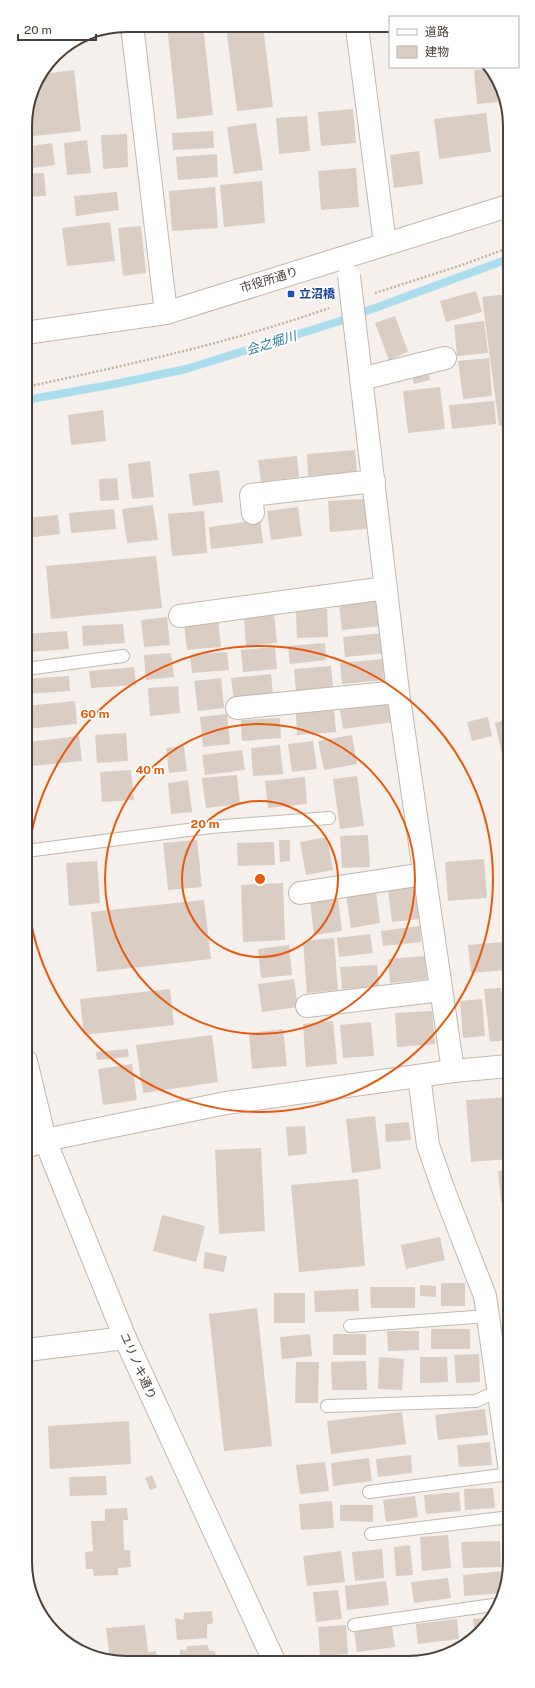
<svg xmlns="http://www.w3.org/2000/svg" width="535" height="1688" font-family="'Public Sans','Noto Sans JP',sans-serif">
<rect width="100%" height="100%" fill="#f5f0eb"/>
<g fill="none" stroke-linecap="round" stroke-linejoin="round">
<path stroke="#aadeef" stroke-width="8" d="M 26,400 L 115,384 L 186,369 L 337,322 L 508,259"/>
</g>
<path fill="#dacdc3" d="M 167,25 L 203,26 L 213,115 L 177,119 Z
M 226,26 L 263,26 L 273,107 L 237,111 Z
M 488,69 L 496,84 L 498,102 L 477,104 L 474,70 Z
M 74,70 L 81,131 L 25,137 L 25,120 L 33,87 L 42,74 Z
M 353,109 L 356,143 L 321,146 L 318,112 Z
M 486,113 L 491,152 L 439,159 L 434,119 Z
M 307,116 L 310,151 L 279,154 L 276,118 Z
M 256,123 L 263,170 L 234,174 L 227,127 Z
M 213,131 L 214,148 L 173,150 L 172,133 Z
M 127,134 L 128,167 L 103,169 L 101,135 Z
M 87,140 L 91,173 L 67,175 L 64,143 Z
M 52,143 L 55,165 L 25,169 L 25,147 Z
M 419,151 L 423,184 L 394,188 L 390,155 Z
M 217,154 L 218,177 L 178,180 L 176,157 Z
M 356,168 L 359,207 L 321,210 L 318,171 Z
M 44,173 L 46,196 L 25,197 L 25,174 Z
M 262,181 L 265,223 L 224,227 L 220,185 Z
M 215,187 L 218,228 L 172,231 L 169,191 Z
M 117,192 L 119,210 L 76,216 L 74,196 Z
M 110,222 L 115,261 L 67,266 L 62,228 Z
M 141,226 L 146,273 L 123,276 L 118,228 Z
M 476,291 L 482,312 L 446,322 L 440,301 Z
M 508,294 L 508,425 L 499,426 L 482,297 Z
M 395,316 L 408,352 L 389,360 L 375,323 Z
M 484,321 L 488,353 L 457,356 L 454,325 Z
M 489,358 L 492,396 L 463,399 L 458,361 Z
M 428,371 L 430,380 L 414,384 L 412,375 Z
M 440,387 L 445,429 L 408,433 L 403,391 Z
M 494,401 L 496,424 L 452,429 L 449,405 Z
M 103,410 L 106,441 L 71,445 L 68,415 Z
M 355,450 L 357,472 L 308,476 L 307,454 Z
M 297,456 L 299,477 L 261,482 L 258,460 Z
M 150,461 L 154,497 L 132,499 L 128,464 Z
M 219,470 L 223,502 L 193,506 L 189,474 Z
M 117,478 L 119,500 L 100,501 L 99,479 Z
M 365,499 L 367,529 L 330,532 L 328,501 Z
M 153,505 L 158,540 L 127,543 L 122,509 Z
M 298,507 L 302,536 L 271,540 L 267,511 Z
M 114,509 L 116,529 L 71,533 L 69,513 Z
M 204,511 L 207,553 L 172,556 L 168,514 Z
M 58,515 L 60,534 L 26,538 L 26,518 Z
M 260,520 L 263,543 L 211,549 L 209,527 Z
M 156,556 L 162,608 L 51,619 L 46,566 Z
M 378,600 L 381,626 L 342,630 L 339,605 Z
M 327,609 L 328,637 L 297,638 L 296,610 Z
M 274,614 L 277,643 L 246,646 L 244,617 Z
M 167,617 L 170,645 L 144,647 L 141,620 Z
M 218,619 L 221,647 L 187,650 L 184,623 Z
M 123,624 L 125,643 L 83,646 L 82,626 Z
M 67,631 L 69,649 L 28,652 L 26,634 Z
M 383,633 L 385,653 L 345,657 L 343,637 Z
M 325,643 L 326,660 L 290,664 L 288,646 Z
M 275,647 L 277,669 L 243,672 L 241,650 Z
M 227,652 L 229,670 L 192,673 L 190,655 Z
M 171,653 L 174,677 L 146,680 L 144,655 Z
M 383,659 L 384,680 L 342,684 L 340,663 Z
M 331,666 L 333,688 L 296,692 L 294,669 Z
M 134,667 L 136,685 L 91,688 L 89,671 Z
M 271,674 L 273,696 L 234,700 L 231,678 Z
M 69,676 L 70,691 L 26,694 L 26,679 Z
M 221,678 L 224,708 L 198,711 L 194,681 Z
M 178,686 L 180,713 L 150,716 L 148,688 Z
M 75,701 L 77,724 L 26,729 L 26,706 Z
M 391,702 L 394,722 L 343,729 L 340,710 Z
M 334,710 L 336,732 L 297,735 L 296,713 Z
M 227,714 L 230,744 L 203,747 L 200,717 Z
M 488,717 L 492,736 L 472,741 L 467,722 Z
M 280,718 L 281,738 L 242,741 L 241,720 Z
M 509,719 L 509,781 L 508,781 L 495,723 Z
M 126,733 L 128,761 L 97,763 L 95,735 Z
M 352,735 L 357,764 L 324,770 L 318,741 Z
M 79,736 L 82,761 L 32,766 L 29,742 Z
M 313,741 L 317,769 L 292,772 L 288,744 Z
M 280,745 L 283,774 L 253,776 L 251,748 Z
M 184,746 L 187,771 L 169,773 L 166,748 Z
M 242,750 L 245,770 L 205,775 L 202,755 Z
M 131,770 L 134,800 L 102,802 L 100,772 Z
M 237,775 L 240,804 L 206,808 L 202,778 Z
M 357,776 L 364,826 L 340,829 L 333,779 Z
M 305,777 L 307,804 L 268,808 L 265,781 Z
M 188,780 L 192,812 L 171,814 L 168,783 Z
M 368,835 L 370,867 L 342,868 L 340,836 Z
M 327,837 L 333,870 L 306,875 L 300,842 Z
M 197,840 L 202,887 L 168,890 L 163,843 Z
M 279,840 L 290,840 L 290,861 L 280,862 Z
M 274,842 L 275,865 L 238,866 L 237,843 Z
M 509,857 L 509,897 L 508,897 L 504,858 Z
M 484,859 L 487,898 L 448,901 L 445,862 Z
M 97,861 L 100,903 L 69,906 L 66,863 Z
M 283,883 L 285,940 L 243,942 L 241,885 Z
M 416,887 L 420,919 L 392,922 L 388,890 Z
M 376,891 L 380,923 L 351,928 L 346,895 Z
M 338,898 L 342,931 L 314,935 L 310,902 Z
M 204,900 L 211,959 L 97,972 L 91,912 Z
M 420,926 L 421,942 L 383,946 L 381,931 Z
M 370,934 L 373,953 L 339,957 L 337,938 Z
M 334,938 L 338,990 L 307,993 L 303,941 Z
M 503,942 L 506,970 L 471,973 L 468,945 Z
M 289,945 L 292,975 L 261,978 L 258,949 Z
M 425,956 L 427,979 L 390,983 L 388,959 Z
M 377,965 L 379,986 L 342,989 L 340,967 Z
M 294,979 L 298,1007 L 262,1012 L 258,984 Z
M 501,988 L 507,1040 L 490,1042 L 484,989 Z
M 170,989 L 174,1025 L 84,1035 L 80,999 Z
M 482,999 L 485,1036 L 463,1038 L 460,1001 Z
M 432,1011 L 435,1044 L 397,1047 L 395,1013 Z
M 333,1021 L 337,1064 L 306,1067 L 303,1024 Z
M 371,1022 L 374,1056 L 343,1058 L 340,1025 Z
M 283,1029 L 287,1066 L 252,1069 L 249,1033 Z
M 212,1035 L 218,1082 L 143,1093 L 136,1045 Z
M 128,1049 L 129,1057 L 97,1060 L 96,1052 Z
M 132,1064 L 137,1100 L 103,1105 L 98,1069 Z
M 509,1097 L 509,1159 L 471,1162 L 466,1100 Z
M 375,1116 L 381,1169 L 352,1173 L 346,1119 Z
M 409,1122 L 411,1140 L 386,1142 L 385,1124 Z
M 305,1126 L 307,1154 L 288,1156 L 286,1127 Z
M 261,1148 L 265,1231 L 219,1234 L 215,1150 Z
M 509,1170 L 509,1201 L 501,1202 L 498,1171 Z
M 358,1179 L 365,1266 L 299,1272 L 291,1185 Z
M 162,1215 L 205,1226 L 196,1262 L 153,1251 Z
M 440,1237 L 445,1260 L 406,1269 L 401,1245 Z
M 205,1252 L 227,1256 L 224,1272 L 203,1268 Z
M 441,1283 L 465,1283 L 465,1306 L 441,1306 Z
M 420,1285 L 436,1286 L 436,1297 L 420,1296 Z
M 370,1287 L 415,1287 L 415,1308 L 371,1308 Z
M 358,1289 L 359,1311 L 315,1312 L 314,1291 Z
M 274,1293 L 305,1293 L 305,1323 L 274,1323 Z
M 257,1308 L 272,1446 L 224,1451 L 209,1314 Z
M 431,1329 L 470,1329 L 470,1349 L 431,1349 Z
M 387,1331 L 419,1331 L 419,1350 L 388,1351 Z
M 310,1334 L 312,1356 L 282,1359 L 280,1337 Z
M 333,1334 L 366,1334 L 366,1355 L 333,1355 Z
M 479,1354 L 480,1382 L 456,1383 L 454,1355 Z
M 379,1357 L 404,1359 L 402,1390 L 378,1389 Z
M 420,1357 L 447,1357 L 448,1382 L 420,1383 Z
M 366,1361 L 367,1390 L 332,1390 L 331,1362 Z
M 296,1362 L 319,1362 L 318,1403 L 295,1403 Z
M 485,1409 L 488,1435 L 438,1440 L 435,1415 Z
M 402,1412 L 406,1444 L 331,1454 L 327,1421 Z
M 129,1421 L 131,1464 L 50,1469 L 48,1426 Z
M 490,1442 L 492,1465 L 459,1467 L 457,1445 Z
M 411,1455 L 412,1473 L 378,1477 L 376,1459 Z
M 369,1458 L 372,1481 L 333,1486 L 331,1463 Z
M 325,1462 L 329,1491 L 300,1494 L 296,1465 Z
M 152,1475 L 157,1487 L 150,1490 L 145,1478 Z
M 106,1476 L 107,1495 L 70,1496 L 69,1477 Z
M 493,1488 L 495,1508 L 465,1510 L 464,1489 Z
M 459,1492 L 461,1511 L 426,1514 L 424,1495 Z
M 415,1496 L 418,1517 L 386,1522 L 383,1500 Z
M 332,1501 L 334,1528 L 301,1530 L 299,1504 Z
M 340,1505 L 373,1505 L 373,1522 L 340,1521 Z
M 127,1508 L 128,1520 L 123,1520 L 124,1550 L 130,1550 L 131,1567 L 118,1568 L 118,1575 L 94,1576 L 93,1569 L 86,1569 L 85,1552 L 93,1551 L 91,1521 L 105,1521 L 105,1509 Z
M 448,1535 L 451,1568 L 422,1571 L 420,1537 Z
M 500,1541 L 501,1567 L 463,1568 L 461,1542 Z
M 410,1545 L 413,1575 L 396,1576 L 394,1547 Z
M 382,1549 L 384,1578 L 355,1581 L 352,1552 Z
M 341,1551 L 345,1582 L 307,1586 L 303,1556 Z
M 504,1571 L 505,1588 L 504,1593 L 464,1596 L 463,1575 Z
M 448,1578 L 451,1598 L 414,1603 L 411,1582 Z
M 386,1581 L 389,1605 L 347,1610 L 345,1586 Z
M 338,1590 L 342,1619 L 316,1622 L 313,1592 Z
M 212,1611 L 213,1623 L 207,1625 L 207,1638 L 177,1640 L 175,1618 L 183,1620 L 184,1613 Z
M 492,1617 L 485,1628 L 475,1637 L 473,1619 Z
M 457,1619 L 459,1639 L 418,1644 L 416,1624 Z
M 145,1625 L 148,1652 L 156,1651 L 157,1661 L 110,1661 L 106,1628 Z
M 346,1625 L 348,1654 L 320,1656 L 318,1627 Z
M 392,1626 L 395,1647 L 357,1652 L 354,1631 Z
M 208,1645 L 209,1651 L 215,1651 L 216,1661 L 180,1661 L 180,1649 L 186,1651 L 187,1646 Z"/>
<g fill="none" stroke-linecap="round" stroke-linejoin="round">
<g stroke="#c1b7ad" stroke-width="14">
<path id="service" d="M 26,669 L 123,656
M 26,851 L 211,827 L 329,818
M 350,1326 L 488,1316
M 327,1406 L 476,1401 L 498,1391 L 510,1390
M 369,1492 L 510,1474
M 371,1534 L 510,1517
M 354,1625 L 500,1604"/>
</g>
<g stroke="#c1b7ad" stroke-width="24">
<path id="minor" d="M 132,25 L 166,313
M 357,27 L 385,244
M 356,335 L 398,692 L 453,1071
M 361,379 L 445,358
M 253,513 L 251,495 L 374,481
M 180,616 L 386,588
M 237,708 L 398,692
M 300,893 L 424,874
M 307,1006 L 441,990
M 419,1076 L 428,1145 L 444,1191 L 485,1296 L 510,1471
M 27,1350 L 125,1338"/>
</g>
<g stroke="#c1b7ad" stroke-width="24">
<path id="tertiary" d="M 25,333 L 166,313 L 508,206
M 26,1061 L 45,1140 L 125,1338 L 274,1661
M 26,1147 L 45,1140 L 226,1103 L 453,1071 L 509,1066"/>
</g>
<path stroke="#c2b09f" stroke-width="2.5" stroke-dasharray="2 2" stroke-linecap="butt" d="M 375,293 L 462,265 L 508,248
M 26,387 C 127,365 230,343 329,308"/>
<use href="#service" stroke="#fff" stroke-width="12"/>
<use href="#minor" stroke="#fff" stroke-width="22"/>
<use href="#tertiary" stroke="#fff" stroke-width="22"/>
<g stroke="#c1b7ad" stroke-width="24" stroke-linecap="butt">
<path id="minor-bridge" d="M 349,276 L 356,335"/>
</g>
<use href="#minor-bridge" stroke="#fff" stroke-width="22"/>
</g>
<g fill="none" stroke="#e8590c" stroke-width="2">
<circle cx="260" cy="879" r="78"/>
<circle cx="260" cy="879" r="155"/>
<circle cx="260" cy="879" r="233"/>
</g>
<rect fill="#1a4fb4" stroke="#fff" stroke-width="1.5" x="287" y="290" width="8" height="8" rx="2"/>
<g text-anchor="middle" dominant-baseline="central" stroke-width="3.5" stroke-linejoin="round" paint-order="stroke">
<g font-size="12" fill="#494039" stroke="#fff">
<text transform="translate(269 280) rotate(-17)">市役所通り</text>
<text transform="translate(138 1366) rotate(66)">ユリノキ通り</text>
</g>
<g font-size="12" font-weight="bold" fill="#164399" stroke="#fff" text-anchor="start">
<text x="299" y="294">立沼橋</text>
</g>
<g font-size="13" font-style="italic" fill="#2e7f9c" stroke="#fff">
<text transform="translate(271 343) rotate(-17)">会之堀川</text>
</g>
</g>
<path d="M0 0H535V1688H0ZM126 32H409A94 94 0 0 1 503 126V1562A94 94 0 0 1 409 1656H126A94 94 0 0 1 32 1562V126A94 94 0 0 1 126 32Z" fill="#fff" fill-rule="evenodd"/>
<path fill="none" stroke="#494039" stroke-width="2" d="M126 32H409A94 94 0 0 1 503 126V1562A94 94 0 0 1 409 1656H126A94 94 0 0 1 32 1562V126A94 94 0 0 1 126 32Z"/>
<circle cx="260" cy="879" r="6" fill="#e8590c" stroke="#fff" stroke-width="2"/>
<g font-size="12" text-anchor="middle" font-weight="bold" fill="#e8590c" stroke="#fff" stroke-width="3.5" stroke-linejoin="round" paint-order="stroke">
<text x="95" y="718">60 m</text>
<text x="150" y="774">40 m</text>
<text x="205" y="828">20 m</text>
</g>
<rect x="389" y="16" width="130" height="52" fill="#ffffff" stroke="#b6b3b0"/>
<rect x="397" y="29" width="20" height="6" fill="#ffffff" stroke="#b6b3b0"/>
<text x="425" y="36" font-size="12" fill="#494039">道路</text>
<rect x="397" y="46" width="20" height="12" fill="#dacdc3" stroke="#b6b3b0"/>
<text x="425" y="56" font-size="12" fill="#494039">建物</text>
<path d="M18 34v6h78v-6" fill="none" stroke="#494039" stroke-width="2"/>
<text x="24" y="34" font-size="12" fill="#494039" stroke="#ffffff" stroke-width="3" paint-order="stroke">20 m</text>
</svg>
